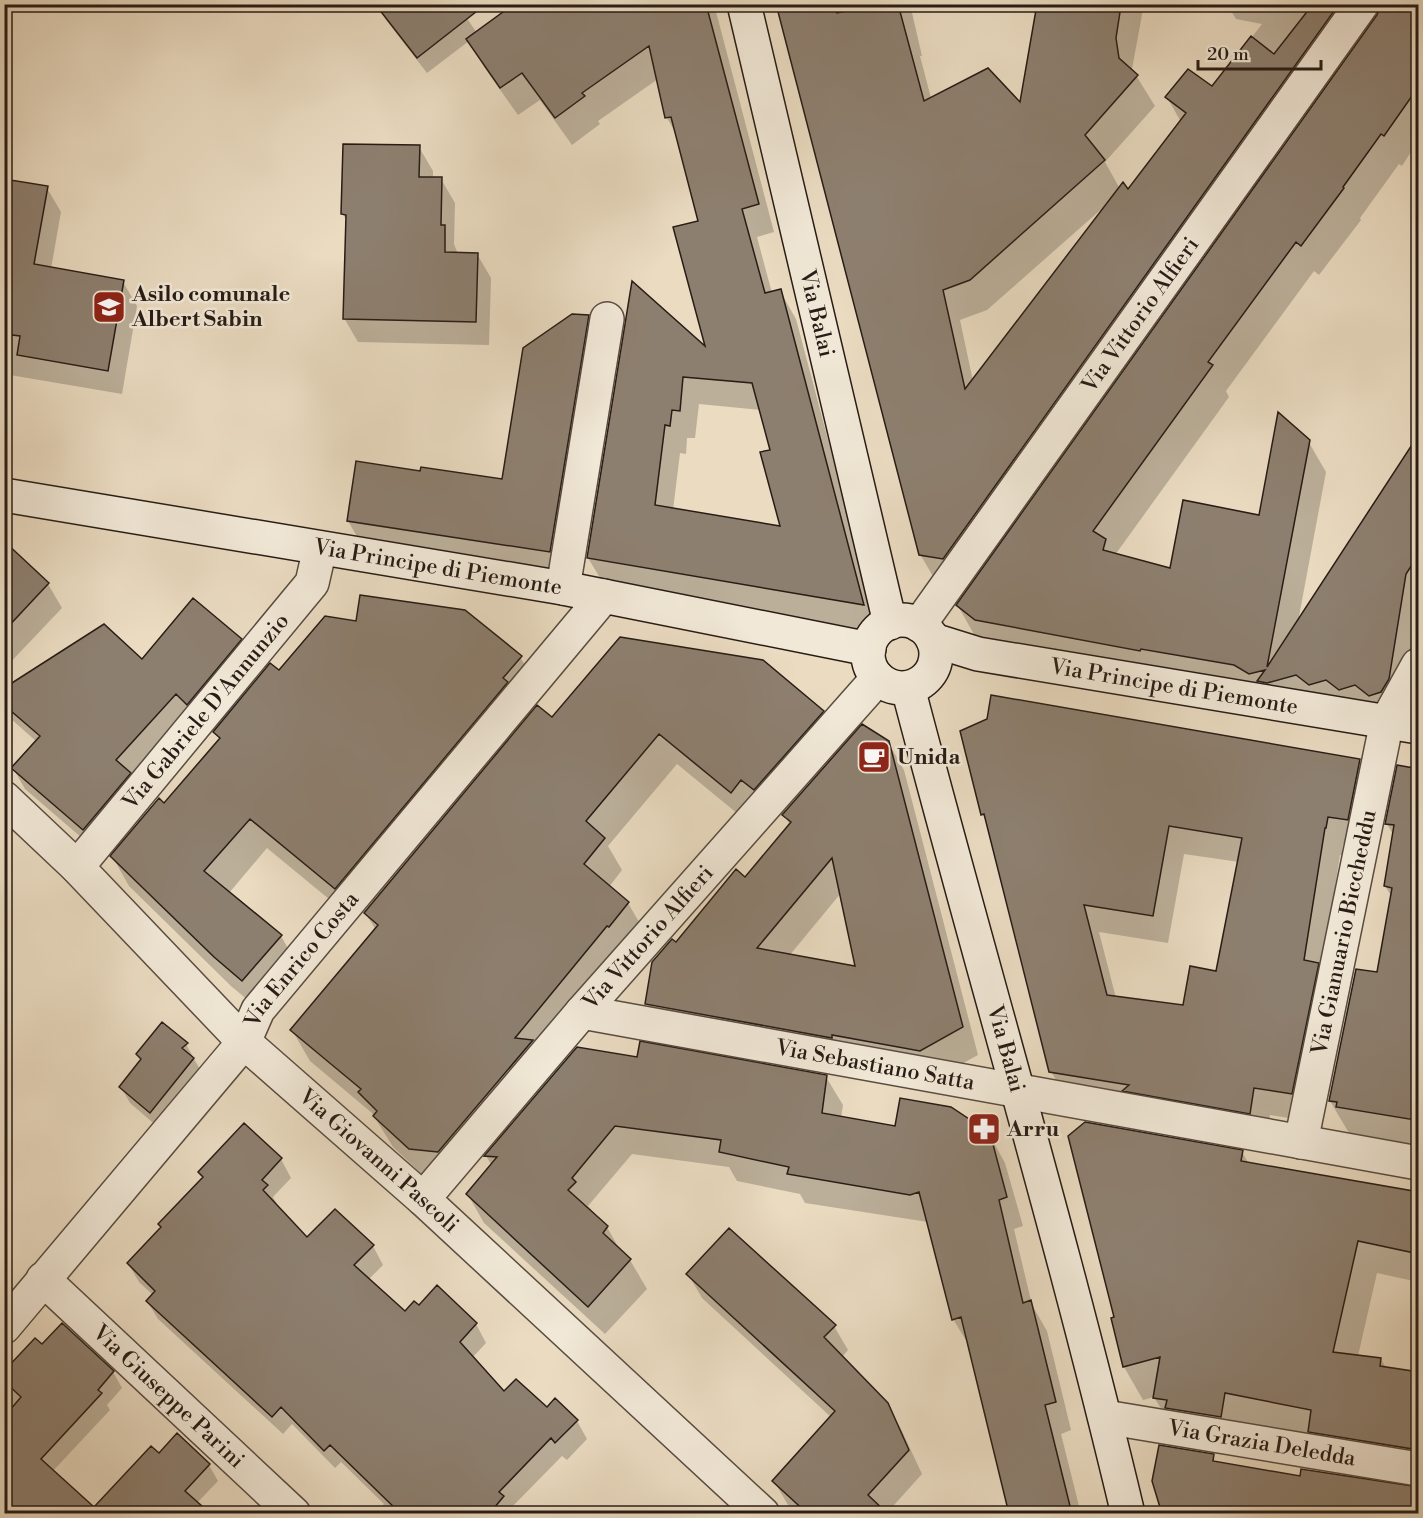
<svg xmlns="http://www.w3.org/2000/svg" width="1423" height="1518" font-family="'Libre Bodoni',serif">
<rect width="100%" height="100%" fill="#eadbc1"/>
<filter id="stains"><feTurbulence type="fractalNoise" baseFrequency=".00333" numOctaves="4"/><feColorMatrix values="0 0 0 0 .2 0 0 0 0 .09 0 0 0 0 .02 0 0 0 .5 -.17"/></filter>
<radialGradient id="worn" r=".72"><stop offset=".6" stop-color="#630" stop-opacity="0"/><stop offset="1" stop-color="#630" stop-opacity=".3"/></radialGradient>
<path fill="#0003" fill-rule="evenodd" d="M 377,4 L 457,4 L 477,33 L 517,4 L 714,4 L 774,232 L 757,237 L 772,293 L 780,291 L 796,319 L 879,632 L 605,586 L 588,558 L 633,284 L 708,351 L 700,222 L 678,137 L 667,118 L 658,79 L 598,121 L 600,124 L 572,145 L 540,100 L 518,115 L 484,67 L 469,41 L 427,73 L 386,20 ZM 699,404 L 761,410 L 772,451 L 782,528 L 673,510 L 680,453 L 686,454 L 687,438 L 695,438 Z
M 778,4 L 910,4 L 922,56 L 920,56 L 931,98 L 1021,105 L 1039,4 L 1144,4 L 1132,69 L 1155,106 L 1105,162 L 1120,189 L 1128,191 L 1181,122 L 1167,97 L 1212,89 L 1262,24 L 1236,19 L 1227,4 L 1418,4 L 1418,141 L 1402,166 L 1399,164 L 1360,218 L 1361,220 L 1319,275 L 1314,271 L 1226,391 L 1229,397 L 1115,555 L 1171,570 L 1261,516 L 1308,441 L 1326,472 L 1298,622 L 1418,436 L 1418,629 L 1406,710 L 994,650 L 975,636 L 958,606 L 1378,16 L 1371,17 L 938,585 L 920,554 ZM 1105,206 L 973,381 L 960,320 L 987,310 Z
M 419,147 L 433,171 L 433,178 L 441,179 L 455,203 L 454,244 L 458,254 L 477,254 L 491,278 L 489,345 L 358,342 L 344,318 L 347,222 L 343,214 Z
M 4,180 L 47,188 L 61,212 L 51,269 L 123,282 L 137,306 L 122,394 L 4,374 Z
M 588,317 L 602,341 L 563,576 L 362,545 L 348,521 L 422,473 L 503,481 Z
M 4,543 L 48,584 L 62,608 L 4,669 Z
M 240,640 L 253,661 L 96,850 L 25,789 L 13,768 L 37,742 L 10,718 L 4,709 L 4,692 Z
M 520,657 L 538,687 L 352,918 L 267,848 L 229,893 L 281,936 L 298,966 L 260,1010 L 232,987 L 129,886 L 112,856 L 164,805 L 220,741 L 215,732 L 279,672 Z
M 823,712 L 841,743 L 749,823 L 677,764 L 608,846 L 622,870 L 609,887 L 628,903 L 646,934 L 428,1180 L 393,1147 L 372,1113 L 310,1061 L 292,1030 L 376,930 L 365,913 L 553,719 Z
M 961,732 L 1359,760 L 1375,788 L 1363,847 L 1343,844 L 1342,855 L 1340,855 L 1322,971 L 1307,1121 L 1270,1115 L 1265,1141 L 1067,1100 L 1051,1071 L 987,822 L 983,814 ZM 1184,854 L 1239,862 L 1217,973 L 1184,1007 L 1116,998 L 1099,932 L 1168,943 Z
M 888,742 L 904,770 L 978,1055 L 936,1078 L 663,1032 L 647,1004 L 676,944 L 745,879 L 790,825 L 784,815 ZM 841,893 L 857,968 L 789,956 Z
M 1418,770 L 1418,1150 L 1357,1140 L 1354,1134 L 1349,1133 L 1330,1101 L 1378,974 L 1392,897 L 1385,886 L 1394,836 L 1387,824 Z
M 186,1044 L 203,1075 L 159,1128 L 130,1103 L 121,1087 L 141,1061 L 138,1054 Z
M 577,1049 L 638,1058 L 826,1077 L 843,1105 L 841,1118 L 896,1127 L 989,1134 L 1005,1163 L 1023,1226 L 1014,1229 L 1032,1305 L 1047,1331 L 1071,1430 L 1061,1434 L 1081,1514 L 1011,1514 L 970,1347 L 953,1319 L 928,1222 L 805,1203 L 800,1194 L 737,1181 L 729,1167 L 632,1154 L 588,1206 L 607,1227 L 621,1252 L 630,1260 L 647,1289 L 605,1334 L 484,1223 L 468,1195 L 492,1166 L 486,1156 Z
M 1242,1152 L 1249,1164 L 1418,1207 L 1418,1282 L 1377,1273 L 1358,1356 L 1381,1359 L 1386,1368 L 1418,1374 L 1418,1479 L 1174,1430 L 1154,1397 L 1143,1400 L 1124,1367 L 1113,1319 Z
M 281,1159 L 291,1178 L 273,1197 L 277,1204 L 276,1205 L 307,1240 L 373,1246 L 383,1265 L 368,1280 L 405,1313 L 419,1307 L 476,1324 L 486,1343 L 472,1358 L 504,1393 L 577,1421 L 587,1439 L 567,1460 L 562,1456 L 510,1509 L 513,1514 L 374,1514 L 384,1504 L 341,1462 L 335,1468 L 292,1424 L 283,1434 L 158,1319 L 147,1301 L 153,1295 L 139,1282 L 128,1263 L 203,1179 L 199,1172 Z
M 688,1274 L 834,1326 L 848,1350 L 842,1357 L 887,1404 L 901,1429 L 922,1474 L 886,1514 L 797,1514 L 788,1505 L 774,1481 L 832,1418 L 702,1298 Z
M 62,1325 L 113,1372 L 122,1388 L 107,1405 L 110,1410 L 52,1472 L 94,1509 L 151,1448 L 159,1455 L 177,1435 L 209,1465 L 218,1481 L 197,1503 L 209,1514 L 4,1514 L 4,1393 L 8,1389 L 4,1382 L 4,1373 L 35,1340 L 42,1346 Z"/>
<path fill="#8d7f6f" stroke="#281c16" stroke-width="1.5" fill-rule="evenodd" d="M 375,4 L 486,4 L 417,58 Z
M 514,4 L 706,4 L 759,204 L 742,209 L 765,293 L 781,289 L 864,605 L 587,558 L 632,281 L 705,346 L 673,227 L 698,221 L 671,117 L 665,118 L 649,46 L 582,93 L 585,96 L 555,118 L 522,73 L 500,88 L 466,39 ZM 683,377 L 752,383 L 770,450 L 760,452 L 780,526 L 655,505 L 665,425 L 670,426 L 672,410 L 680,411 Z
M 776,4 L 834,4 L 837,13 L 881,4 L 898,4 L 924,101 L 988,68 L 1020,102 L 1037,4 L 1083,4 L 1120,12 L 1116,38 L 1119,58 L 1138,75 L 1085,135 L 1105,160 L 970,280 L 943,290 L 965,389 L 1123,182 L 1128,189 L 1186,113 L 1165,97 L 1188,69 L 1212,86 L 1251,36 L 1274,54 L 1313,4 L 1339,4 L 943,559 L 919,555 Z
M 1381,4 L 1419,4 L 1419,86 L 1384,136 L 1381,134 L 1343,187 L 1344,188 L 1301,246 L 1296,242 L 1208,362 L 1213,365 L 1093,531 L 1106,539 L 1103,550 L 1170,568 L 1183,500 L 1259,515 L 1278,412 L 1310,440 L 1267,667 L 1419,434 L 1419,554 L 1406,574 L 1389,679 L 1381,692 L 1369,696 L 1355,685 L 1339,690 L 1326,680 L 1309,685 L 1296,675 L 1267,683 L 1257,681 L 1265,670 L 1249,674 L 1234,665 L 1141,649 L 1140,651 L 975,620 L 956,605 L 1377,15 Z
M 343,144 L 420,145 L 419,177 L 442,177 L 441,225 L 445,225 L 445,252 L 478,253 L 476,322 L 343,319 L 346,215 L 341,214 Z
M 4,179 L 48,186 L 34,264 L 124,280 L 108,371 L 17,355 L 20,336 L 4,334 Z
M 572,314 L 589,315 L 550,552 L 347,521 L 356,461 L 420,471 L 421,467 L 502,479 L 523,348 Z
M 4,541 L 49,583 L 4,631 Z
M 360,595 L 465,610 L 522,656 L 503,678 L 508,682 L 335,889 L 250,819 L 204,871 L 282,935 L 242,981 L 214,957 L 110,856 L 159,798 L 164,803 L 220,738 L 213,732 L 270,663 L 279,670 L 325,616 L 356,621 Z
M 193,598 L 242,639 L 187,705 L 176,694 L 116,760 L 131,773 L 83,830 L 11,768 L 40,736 L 4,705 L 4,688 L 104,624 L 142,659 Z
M 620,637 L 763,660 L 824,711 L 754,790 L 741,780 L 731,793 L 659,734 L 586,821 L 605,838 L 584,864 L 629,902 L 609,927 L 607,926 L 515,1038 L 533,1040 L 438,1152 L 409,1149 L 373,1116 L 377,1111 L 358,1092 L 361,1089 L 290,1030 L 378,925 L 364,913 L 537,705 L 552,717 Z
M 991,695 L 1360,759 L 1348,820 L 1328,817 L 1326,828 L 1325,828 L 1304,960 L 1319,963 L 1292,1094 L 1254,1088 L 1250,1114 L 1122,1091 L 1129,1085 L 1049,1072 L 984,814 L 981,815 L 960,731 L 987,719 ZM 1169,826 L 1242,838 L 1216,971 L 1190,966 L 1183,1005 L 1107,995 L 1084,905 L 1153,916 Z
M 862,724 L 889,741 L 963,1027 L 920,1051 L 832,1035 L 832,1038 L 645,1004 L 652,962 L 672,939 L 676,942 L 736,869 L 745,877 L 791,822 L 782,815 ZM 832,858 L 855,966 L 757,948 Z
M 1397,765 L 1419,769 L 1419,1101 L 1415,1120 L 1336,1107 L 1337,1102 L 1329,1101 L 1356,969 L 1377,972 L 1392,888 L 1384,886 L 1394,825 L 1385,824 Z
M 162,1022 L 188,1043 L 182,1048 L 194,1058 L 150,1113 L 119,1087 L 141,1059 L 136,1054 Z
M 640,1041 L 827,1075 L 822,1113 L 895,1126 L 900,1098 L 951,1107 L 990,1133 L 1007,1197 L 999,1200 L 1023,1303 L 1031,1300 L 1056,1402 L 1045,1405 L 1070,1506 L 1040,1514 L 1009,1514 L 961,1317 L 952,1320 L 919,1192 L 910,1195 L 787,1174 L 789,1167 L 719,1152 L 721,1140 L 615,1126 L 572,1178 L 576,1182 L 568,1190 L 608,1226 L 603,1233 L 631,1259 L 588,1307 L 466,1194 L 497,1157 L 484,1156 L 577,1047 L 637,1057 Z
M 1085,1122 L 1243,1150 L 1241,1161 L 1419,1192 L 1419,1254 L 1358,1241 L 1333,1352 L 1381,1358 L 1380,1366 L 1419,1372 L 1419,1450 L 1308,1432 L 1311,1410 L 1225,1393 L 1221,1417 L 1165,1408 L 1167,1400 L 1153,1398 L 1160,1357 L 1123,1367 L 1111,1318 L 1114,1317 L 1068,1136 Z
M 244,1123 L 282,1158 L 262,1180 L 268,1185 L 263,1190 L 307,1237 L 335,1209 L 374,1245 L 354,1265 L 405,1311 L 414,1301 L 419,1305 L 437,1285 L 477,1323 L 460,1342 L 504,1391 L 516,1379 L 547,1407 L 555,1398 L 578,1420 L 555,1443 L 551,1438 L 499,1492 L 504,1496 L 489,1514 L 401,1514 L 330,1445 L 324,1451 L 281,1407 L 272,1417 L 146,1301 L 155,1291 L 127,1263 L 161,1227 L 158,1224 L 203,1177 L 198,1172 Z
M 729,1228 L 836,1325 L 824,1337 L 888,1403 L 909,1450 L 868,1495 L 888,1514 L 808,1514 L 772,1481 L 835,1411 L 686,1274 Z
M 62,1323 L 114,1371 L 98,1390 L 102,1393 L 41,1459 L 94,1507 L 151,1446 L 159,1453 L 177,1433 L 210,1464 L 185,1491 L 211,1514 L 4,1514 L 4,1417 L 21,1397 L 4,1381 L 4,1371 L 35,1338 L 42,1344 Z
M 1159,1445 L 1214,1454 L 1213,1461 L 1300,1476 L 1301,1469 L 1419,1487 L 1419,1514 L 1162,1514 L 1152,1481 Z"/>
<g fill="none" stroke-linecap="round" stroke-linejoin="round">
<g stroke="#584c41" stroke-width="36">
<g id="street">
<path d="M 563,588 L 607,319"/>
<path id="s1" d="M 919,625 L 1362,4"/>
<path id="s2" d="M 4,798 L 77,867 L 244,1042 L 423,1199 L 763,1514"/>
<path id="s3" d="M 77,867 L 312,583 L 320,548"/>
<path id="s4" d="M 582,1012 L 1418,1163"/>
<path id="s5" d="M 1301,1142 L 1387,721 L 1418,665"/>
<path id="s6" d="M 423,1199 L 582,1012 L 878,678"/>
<path id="s7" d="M 43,1279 L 294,1514"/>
<path id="s8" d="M 4,1327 L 244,1042 L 258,1010 L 604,596"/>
<path id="s9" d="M 1105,1417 L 1418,1469"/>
</g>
</g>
<g stroke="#281c16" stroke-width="36">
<g id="secondary">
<path id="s10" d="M 744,4 L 890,623"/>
<path id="s11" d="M 4,495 L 563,588 L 869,649"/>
<circle cx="902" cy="654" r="34"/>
<path id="s12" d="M 933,640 L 978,654 L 1418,727"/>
<path id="s13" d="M 908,688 C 980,963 1062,1236 1128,1514"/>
</g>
</g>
<use href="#street" stroke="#f1e8d7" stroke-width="33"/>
<use href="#secondary" stroke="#f1e8d7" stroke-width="33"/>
</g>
<defs>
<g id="school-square" transform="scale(1.725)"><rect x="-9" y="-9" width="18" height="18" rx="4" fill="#8f2418" stroke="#f1e8d7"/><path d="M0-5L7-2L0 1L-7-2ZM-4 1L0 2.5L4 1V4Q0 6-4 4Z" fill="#fff"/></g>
<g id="cafe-square" transform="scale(1.725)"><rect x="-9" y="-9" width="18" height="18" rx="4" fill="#8f2418" stroke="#f1e8d7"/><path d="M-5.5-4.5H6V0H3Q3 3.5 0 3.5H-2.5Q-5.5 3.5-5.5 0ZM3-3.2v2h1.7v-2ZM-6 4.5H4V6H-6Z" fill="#fff"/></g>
<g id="pharmacy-square" transform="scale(1.725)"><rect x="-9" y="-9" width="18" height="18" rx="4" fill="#8f2418" stroke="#f1e8d7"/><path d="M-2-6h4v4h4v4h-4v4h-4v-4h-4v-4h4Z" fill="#fff"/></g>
</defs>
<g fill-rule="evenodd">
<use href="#school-square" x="109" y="307"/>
<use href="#cafe-square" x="874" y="757"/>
<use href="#pharmacy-square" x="984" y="1129"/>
</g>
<g text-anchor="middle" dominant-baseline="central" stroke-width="5" stroke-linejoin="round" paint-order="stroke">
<g font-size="22" font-weight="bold" fill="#281c16" stroke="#f1e8d7" text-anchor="start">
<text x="132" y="294">Asilo comunale<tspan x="132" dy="25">Albert Sabin</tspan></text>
<text x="897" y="757">Unida</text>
<text x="1007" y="1129">Arru</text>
</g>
<g font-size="22" fill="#281c16" stroke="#f1e8d7">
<text stroke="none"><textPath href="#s10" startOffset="318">Via Balai</textPath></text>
<text stroke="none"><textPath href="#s1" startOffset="381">Via Vittorio Alfieri</textPath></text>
<text stroke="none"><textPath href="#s11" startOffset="440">Via Principe di Piemonte</textPath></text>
<text stroke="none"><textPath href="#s12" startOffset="246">Via Principe di Piemonte</textPath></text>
<text stroke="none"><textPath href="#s3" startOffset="202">Via Gabriele D'Annunzio</textPath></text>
<text stroke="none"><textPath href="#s5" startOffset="214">Via Gianuario Biccheddu</textPath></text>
<text stroke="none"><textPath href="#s6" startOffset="345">Via Vittorio Alfieri</textPath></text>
<text stroke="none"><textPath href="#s8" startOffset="474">Via Enrico Costa</textPath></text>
<text stroke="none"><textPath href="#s13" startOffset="374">Via Balai</textPath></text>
<text stroke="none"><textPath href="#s4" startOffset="298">Via Sebastiano Satta</textPath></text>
<text stroke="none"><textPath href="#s2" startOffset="522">Via Giovanni Pascoli</textPath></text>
<text stroke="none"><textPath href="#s7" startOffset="172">Via Giuseppe Parini</textPath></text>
<text stroke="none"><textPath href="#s9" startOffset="159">Via Grazia Deledda</textPath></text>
</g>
</g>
<rect width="1423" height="1518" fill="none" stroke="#eadbc1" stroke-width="24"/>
<rect x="6" y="6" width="1411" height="1506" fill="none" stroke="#281c16" stroke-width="3"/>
<rect x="12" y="12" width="1399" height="1494" fill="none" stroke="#281c16" stroke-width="1.5"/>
<path d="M1198 60v9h123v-9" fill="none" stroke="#281c16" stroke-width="3"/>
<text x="1207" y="60" font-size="18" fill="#281c16" stroke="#f1e8d7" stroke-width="4.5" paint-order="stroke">20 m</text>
<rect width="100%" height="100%" filter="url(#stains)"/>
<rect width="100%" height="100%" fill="url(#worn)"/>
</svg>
